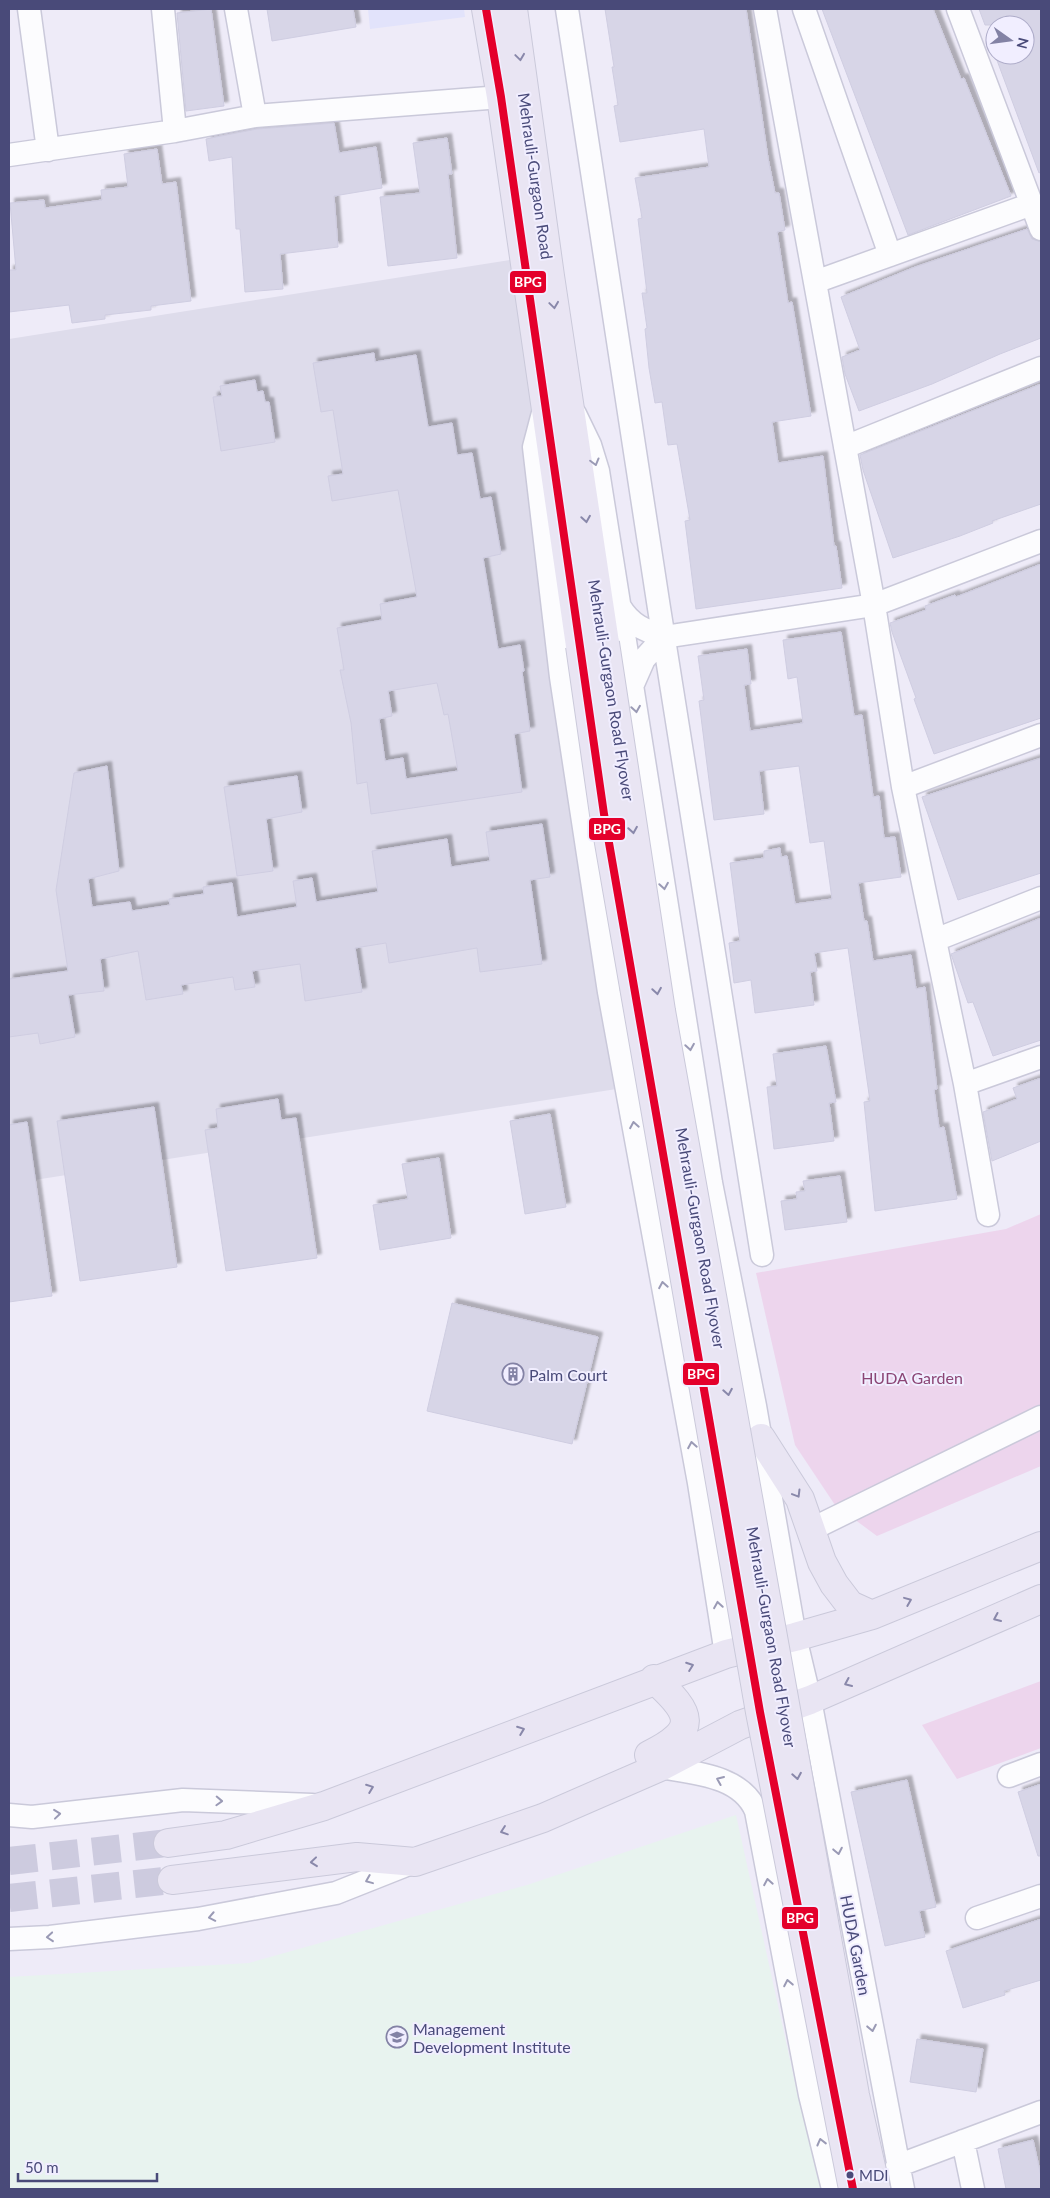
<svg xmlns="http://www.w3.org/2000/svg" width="1050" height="2198" font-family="Lato,sans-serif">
<defs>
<filter id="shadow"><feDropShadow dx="4.5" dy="-4.5" stdDeviation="1" flood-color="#0004"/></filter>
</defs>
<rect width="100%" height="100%" fill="#eeebf8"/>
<path fill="#e2e3fb" d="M 368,9 L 464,9 L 465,17 L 370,29 Z"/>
<path fill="#dedceb" d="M 535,256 L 661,1082 L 9,1184 L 9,339 Z"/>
<path fill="#e8f3ef" d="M 736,1815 L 798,2096 L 822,2189 L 9,2189 L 9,1977 L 249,1963 L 527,1885 Z"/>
<path fill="#edd5ed" d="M 1041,1214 L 1041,1466 L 877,1536 L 835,1505 L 795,1445 L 756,1273 L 1006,1229 Z
M 1041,1681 L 1041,1748 L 957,1779 L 922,1725 Z"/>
<path fill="#d7d5e7" stroke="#cfcde1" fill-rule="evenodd" filter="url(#shadow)" d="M 211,9 L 224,106 L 186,111 L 177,13 Z
M 267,9 L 353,9 L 356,27 L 272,41 Z
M 605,9 L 746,9 L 768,158 L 775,193 L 779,193 L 785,230 L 777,232 L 788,303 L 792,302 L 811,416 L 772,422 L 778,463 L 823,456 L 834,546 L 836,546 L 842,588 L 696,609 L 685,521 L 690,520 L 677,444 L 668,445 L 662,402 L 655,403 L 649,368 L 645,329 L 647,328 L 642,293 L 647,293 L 638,219 L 642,218 L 635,178 L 709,167 L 704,129 L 620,142 L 614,106 L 618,105 L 612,67 L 614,67 Z
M 822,9 L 933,9 L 961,79 L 964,78 L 1011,196 L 908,235 Z
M 979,9 L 1041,9 L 1041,172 L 1039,173 L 995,55 L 1025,55 L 1025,25 L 985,25 Z
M 334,123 L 339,153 L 376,147 L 382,188 L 334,196 L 338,247 L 280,254 L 283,289 L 245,292 L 240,229 L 236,229 L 232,157 L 209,161 L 206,139 L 257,129 Z
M 447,138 L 452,174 L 448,174 L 457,258 L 388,266 L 380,197 L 420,193 L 413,143 Z
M 157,149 L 162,184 L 176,182 L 191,301 L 151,306 L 151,310 L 105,315 L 105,319 L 72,323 L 69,305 L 9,312 L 9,270 L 16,270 L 10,203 L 44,200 L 45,208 L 102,200 L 101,190 L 128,187 L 124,154 Z
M 1027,229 L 1032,239 L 1041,242 L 1041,338 L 1000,354 L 932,384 L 859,411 L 845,374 L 842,357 L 860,350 L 841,297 L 915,267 Z
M 374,353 L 375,362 L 416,355 L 428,427 L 452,423 L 457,455 L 472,453 L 480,499 L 491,497 L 501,554 L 483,558 L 498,649 L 520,645 L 524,671 L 522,672 L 530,731 L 514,734 L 522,792 L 371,814 L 367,782 L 357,784 L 351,723 L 340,670 L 344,670 L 337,628 L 382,620 L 380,604 L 417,597 L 398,490 L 332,501 L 328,476 L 343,474 L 333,410 L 321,412 L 313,363 ZM 437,683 L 444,715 L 448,714 L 458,771 L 406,779 L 403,758 L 385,761 L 379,719 L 392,716 L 388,691 Z
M 255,380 L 257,392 L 263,391 L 265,402 L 269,402 L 275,442 L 221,451 L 213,397 L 222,396 L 220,386 Z
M 1041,384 L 1041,504 L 992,521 L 993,523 L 960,536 L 893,558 L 863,470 L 860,455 Z
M 1041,564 L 1041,718 L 934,754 L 914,699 L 916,698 L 892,632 L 890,623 L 926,610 L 925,606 L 955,595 L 956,597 Z
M 841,632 L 854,716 L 862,715 L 873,797 L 879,796 L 884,838 L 895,837 L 901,877 L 858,883 L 864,921 L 867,921 L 873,961 L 911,955 L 916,989 L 925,987 L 937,1089 L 934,1090 L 939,1128 L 944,1127 L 957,1199 L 875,1211 L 864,1102 L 870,1101 L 848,948 L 814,953 L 817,971 L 810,972 L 814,1005 L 755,1013 L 751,980 L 734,983 L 729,943 L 740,941 L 730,863 L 764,858 L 764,851 L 780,848 L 781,857 L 787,856 L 795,904 L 832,899 L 824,841 L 810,843 L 799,766 L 759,771 L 764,814 L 714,820 L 699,701 L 704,700 L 698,656 L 747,649 L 751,684 L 744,685 L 750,731 L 803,723 L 797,677 L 788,679 L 783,640 Z
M 1041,758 L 1041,873 L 958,900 L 922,797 Z
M 107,766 L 119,871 L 88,879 L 92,907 L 130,902 L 132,911 L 170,905 L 169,899 L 204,894 L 203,887 L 232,883 L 237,917 L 297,907 L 293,881 L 312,878 L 316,902 L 378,892 L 372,851 L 447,839 L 451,867 L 490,861 L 486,832 L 542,824 L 550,877 L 530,880 L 542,964 L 480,972 L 477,948 L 389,963 L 386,943 L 355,948 L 362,992 L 305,1001 L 300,964 L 252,971 L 255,987 L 235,990 L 233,977 L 181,985 L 183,994 L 146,1000 L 138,951 L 100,959 L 104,991 L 68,995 L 75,1037 L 40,1044 L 38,1033 L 9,1037 L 9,979 L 68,971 L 56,890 L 74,773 Z
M 297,776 L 302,812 L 266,819 L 273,871 L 237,876 L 224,787 Z
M 1041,918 L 1041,1040 L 993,1056 L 973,1002 L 968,1003 L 951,954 Z
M 826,1046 L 836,1102 L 829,1103 L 834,1141 L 774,1149 L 767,1087 L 777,1086 L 773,1054 Z
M 1041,1078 L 1041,1141 L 992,1161 L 983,1112 L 1017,1099 L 1013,1088 Z
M 278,1099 L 281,1120 L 296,1118 L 317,1258 L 226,1271 L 205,1130 L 218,1128 L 216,1109 Z
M 154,1107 L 177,1267 L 80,1281 L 57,1121 Z
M 550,1114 L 566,1207 L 525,1214 L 510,1121 Z
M 27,1122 L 52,1296 L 9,1302 L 9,1125 Z
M 439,1158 L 451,1238 L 380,1250 L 373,1205 L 408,1199 L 402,1164 Z
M 840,1176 L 847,1222 L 785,1230 L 781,1201 L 797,1199 L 796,1192 L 805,1191 L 803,1181 Z
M 452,1303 L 598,1337 L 572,1444 L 427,1411 Z
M 907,1780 L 936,1907 L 919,1911 L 925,1937 L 885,1946 L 851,1792 Z
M 1041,1784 L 1041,1856 L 1038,1856 L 1018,1792 Z
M 1041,1919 L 1041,1980 L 1004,1991 L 1005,1995 L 963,2008 L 946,1951 Z
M 917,2039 L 983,2049 L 976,2092 L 910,2082 Z
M 1033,2140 L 1041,2176 L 1041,2189 L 1006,2189 L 998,2149 Z"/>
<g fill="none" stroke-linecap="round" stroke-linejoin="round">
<path stroke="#cdcbdf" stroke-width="28" stroke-dasharray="28 14" stroke-linecap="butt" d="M 9,1861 L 168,1843
M 9,1898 L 172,1880"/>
<g stroke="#cac9da" stroke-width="25">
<path id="minor" d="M 29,9 L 48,150
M 163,9 L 175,131
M 236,9 L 255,116
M 567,9 L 659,608 L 762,1255
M 765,9 L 874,605 L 903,787 L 965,1084 L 988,1215
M 804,9 L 890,255
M 958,9 L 1041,229
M 9,155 L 175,131 L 255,116 L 501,97 L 516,94
M 815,282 L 1032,204
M 544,409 L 534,447 L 561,677 L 609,992 L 699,1483 L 726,1654
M 575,414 L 590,445 L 598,471 L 711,1183 L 755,1406 L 795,1637 L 810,1700 L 903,2189
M 845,447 L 1041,368
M 620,607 C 631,625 644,630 664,637 L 874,605 L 1041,541
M 633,684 L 644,659 L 664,637
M 903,787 L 1041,735
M 935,940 L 1041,898
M 965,1084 L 1041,1057
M 812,1529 L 1041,1417
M 660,1767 C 693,1773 741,1775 756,1811 L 810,2095 L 833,2189
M 1009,1776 L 1041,1764
M 9,1815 L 32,1817 L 183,1800 L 312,1805
M 977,1918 L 1041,1896
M 9,1939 L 50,1937 L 198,1919 L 336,1893 L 414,1862
M 963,2141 L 973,2189
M 897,2166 L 1041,2112"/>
</g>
<g stroke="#cac9da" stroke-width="30">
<path id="major" d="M 486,9 L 501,97 L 580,646
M 513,9 L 550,276 L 605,643
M 761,1438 L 800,1499 L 822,1562 L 834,1584 L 850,1605 L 872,1615
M 649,1755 C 700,1730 692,1713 654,1679
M 168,1843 L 226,1835 L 324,1806 L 726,1654 L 795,1637 L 872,1615 L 1041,1546
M 172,1880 L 357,1857 L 415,1862 L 543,1818 L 660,1767 L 740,1725 L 810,1700 L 1041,1599"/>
</g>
<use href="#minor" stroke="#fcfcfe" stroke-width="22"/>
<use href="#major" stroke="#e9e5f3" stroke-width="28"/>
<g stroke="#cac9da" stroke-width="30" stroke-linecap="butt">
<path id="major-bridge" d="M 605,643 L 661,1011 L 855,2095 L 876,2189
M 580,646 L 604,814 L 760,1712 L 853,2189"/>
</g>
<use href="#major-bridge" stroke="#e9e5f3" stroke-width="28"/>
<g stroke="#f1eeff" stroke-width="11">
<path id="bus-1" d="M 486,9 L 501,97 L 604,814 L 760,1712 L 853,2189"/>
</g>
<use href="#bus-1" stroke="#e4002b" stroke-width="8"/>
</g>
<defs><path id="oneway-chevron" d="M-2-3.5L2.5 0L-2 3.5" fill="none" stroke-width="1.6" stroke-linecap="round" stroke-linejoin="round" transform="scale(1.25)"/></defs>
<g stroke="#8988aa">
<use href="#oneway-chevron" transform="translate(520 57) rotate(82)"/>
<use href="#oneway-chevron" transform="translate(554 305) rotate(82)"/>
<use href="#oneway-chevron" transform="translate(586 519) rotate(81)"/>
<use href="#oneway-chevron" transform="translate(633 830) rotate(81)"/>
<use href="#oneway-chevron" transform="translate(657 991) rotate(81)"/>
<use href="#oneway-chevron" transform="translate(728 1392) rotate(80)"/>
<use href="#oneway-chevron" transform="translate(797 1494) rotate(59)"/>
<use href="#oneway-chevron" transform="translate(908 1601) rotate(-22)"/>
<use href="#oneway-chevron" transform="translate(997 1618) rotate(156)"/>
<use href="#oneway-chevron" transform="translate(690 1666) rotate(-20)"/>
<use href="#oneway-chevron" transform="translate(848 1683) rotate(156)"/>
<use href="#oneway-chevron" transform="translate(521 1730) rotate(-21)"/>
<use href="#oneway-chevron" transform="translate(797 1776) rotate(80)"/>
<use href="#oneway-chevron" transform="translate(370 1788) rotate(-21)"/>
<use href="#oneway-chevron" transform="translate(504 1831) rotate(161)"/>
<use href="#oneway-chevron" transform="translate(314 1862) rotate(174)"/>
</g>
<g stroke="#9a9ab5">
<use href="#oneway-chevron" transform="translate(595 462) rotate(75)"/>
<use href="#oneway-chevron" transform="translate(636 709) rotate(81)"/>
<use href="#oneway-chevron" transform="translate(664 886) rotate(81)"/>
<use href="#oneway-chevron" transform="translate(690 1047) rotate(81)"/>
<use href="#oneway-chevron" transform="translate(634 1125) rotate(-100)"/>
<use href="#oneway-chevron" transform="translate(663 1285) rotate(-100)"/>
<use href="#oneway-chevron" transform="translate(692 1445) rotate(-100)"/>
<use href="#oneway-chevron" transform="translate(718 1605) rotate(-99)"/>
<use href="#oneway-chevron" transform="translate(720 1780) rotate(-157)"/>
<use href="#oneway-chevron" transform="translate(219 1801) rotate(2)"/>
<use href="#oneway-chevron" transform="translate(57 1814) rotate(-6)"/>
<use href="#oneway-chevron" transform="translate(838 1851) rotate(79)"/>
<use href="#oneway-chevron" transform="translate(369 1880) rotate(158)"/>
<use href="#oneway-chevron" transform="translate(768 1882) rotate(-100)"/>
<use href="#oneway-chevron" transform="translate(212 1917) rotate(169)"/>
<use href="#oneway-chevron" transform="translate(50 1937) rotate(175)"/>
<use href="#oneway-chevron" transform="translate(788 1983) rotate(-101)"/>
<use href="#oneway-chevron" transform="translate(872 2028) rotate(79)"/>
<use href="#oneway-chevron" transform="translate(821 2142) rotate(-104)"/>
</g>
<defs>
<g id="building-ring" transform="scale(1.125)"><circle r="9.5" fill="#f1eeff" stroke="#8382a5" stroke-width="1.5"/><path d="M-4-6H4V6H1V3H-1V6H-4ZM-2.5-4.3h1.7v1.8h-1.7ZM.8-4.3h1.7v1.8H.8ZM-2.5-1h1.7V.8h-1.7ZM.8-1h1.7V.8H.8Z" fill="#8382a5"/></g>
<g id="university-ring" transform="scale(1.125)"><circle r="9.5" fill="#f1eeff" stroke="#8382a5" stroke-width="1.5"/><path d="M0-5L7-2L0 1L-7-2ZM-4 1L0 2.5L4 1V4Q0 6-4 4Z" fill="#8382a5"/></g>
</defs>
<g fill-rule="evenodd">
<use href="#building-ring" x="513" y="1374"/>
<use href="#university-ring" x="397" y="2037"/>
</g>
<circle fill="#494a79" stroke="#f1eeff" stroke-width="2" cx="850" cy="2175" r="4.5"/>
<g text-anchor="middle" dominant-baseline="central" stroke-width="4" stroke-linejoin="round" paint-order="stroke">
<g font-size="15" fill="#494a79" stroke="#f1eeff" text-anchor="start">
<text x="859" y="2175">MDI</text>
</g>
<g font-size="16" fill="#494a79" stroke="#f1eeff">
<text transform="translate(536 176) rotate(82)">Mehrauli-Gurgaon Road</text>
<text transform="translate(612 690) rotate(81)">Mehrauli-Gurgaon Road Flyover</text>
<text transform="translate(701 1238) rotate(80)">Mehrauli-Gurgaon Road Flyover</text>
<text transform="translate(772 1637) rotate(80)">Mehrauli-Gurgaon Road Flyover</text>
<text transform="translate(856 1945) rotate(79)">HUDA Garden</text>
</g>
<g font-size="16" fill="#494a79" stroke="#f1eeff" text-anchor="start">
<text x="529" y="1374">Palm Court</text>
<text x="413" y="2028">Management<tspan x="413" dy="18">Development Institute</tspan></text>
</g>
<g font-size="16" fill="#8b4575" stroke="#f1eeff">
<text x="912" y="1377">HUDA Garden</text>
</g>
</g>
<g stroke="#f1eeff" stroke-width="2">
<rect x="509" y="270" width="38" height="24" rx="5" fill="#e4002b"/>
<rect x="588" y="817" width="38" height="24" rx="5" fill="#e4002b"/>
<rect x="682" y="1362" width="38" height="24" rx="5" fill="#e4002b"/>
<rect x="781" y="1906" width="38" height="24" rx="5" fill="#e4002b"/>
</g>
<g font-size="14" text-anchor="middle" font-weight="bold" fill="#fff">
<text x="528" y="287">BPG</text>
<text x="607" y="834">BPG</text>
<text x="701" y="1379">BPG</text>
<text x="800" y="1923">BPG</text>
</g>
<rect width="1050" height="2198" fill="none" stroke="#494a79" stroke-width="20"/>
<g transform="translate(1010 40) rotate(104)"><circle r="24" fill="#f1eeff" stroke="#aeacc9"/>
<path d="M0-4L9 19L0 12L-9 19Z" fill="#8382a5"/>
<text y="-8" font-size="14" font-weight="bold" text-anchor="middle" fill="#494a79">N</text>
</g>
<path d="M18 2173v8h139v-8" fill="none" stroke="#494a79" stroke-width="2.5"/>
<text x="25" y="2173" font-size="15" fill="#494a79" stroke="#f1eeff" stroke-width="4" paint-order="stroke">50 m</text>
</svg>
